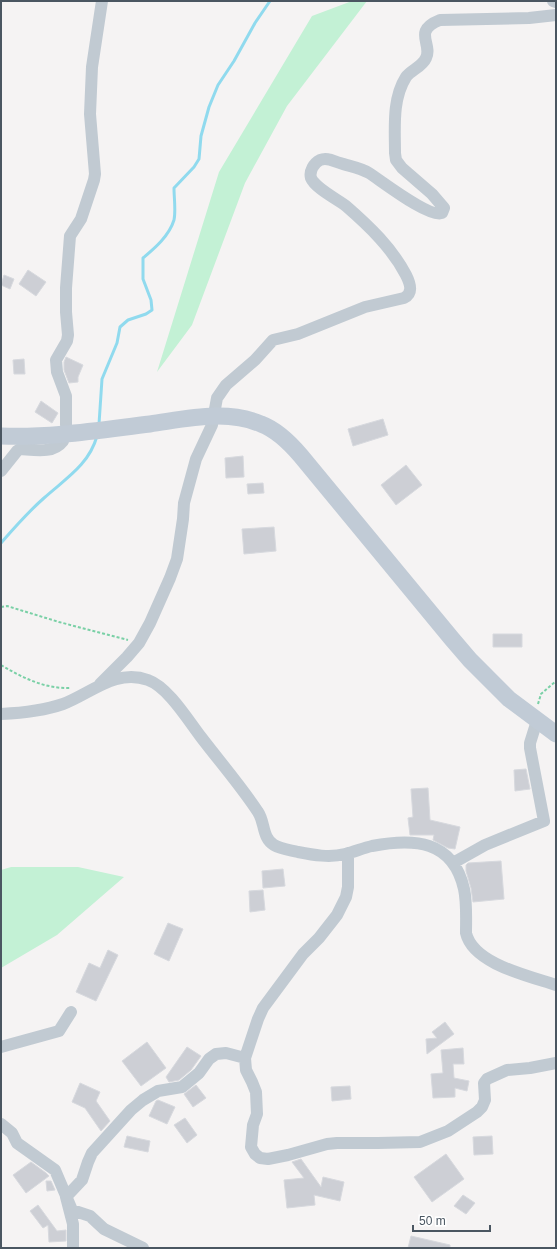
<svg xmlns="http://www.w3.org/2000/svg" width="557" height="1249" font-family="Arial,sans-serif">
<rect width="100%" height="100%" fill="#f5f3f3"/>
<path fill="#c3f1d5" d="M 352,1 L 367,1 L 287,106 L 245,183 L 192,325 L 157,372 L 219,172 L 312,16 Z
M 11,867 L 78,867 L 124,877 L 57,935 L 1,968 L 1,870 Z"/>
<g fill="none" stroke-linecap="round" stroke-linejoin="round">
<path stroke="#90daee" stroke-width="3" d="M 99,424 L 102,379 L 117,343 L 120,327 L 128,320 L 146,314 L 152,310 L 151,300 L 143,279 L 143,258 C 155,248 169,236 174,220 C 176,211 174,198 174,188 L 194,167 L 199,159 L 201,136 L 209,107 L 218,85 L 234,61 L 255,23 L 270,1
M 1,543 C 14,528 28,512 44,498 C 65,479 89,465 97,436"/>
</g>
<path fill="#cdcfd5" stroke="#d7d9de" d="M 28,270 L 46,282 L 36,296 L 19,284 Z
M 4,275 L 14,279 L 10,289 L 1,285 Z
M 66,357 L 83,365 L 78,377 L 78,382 L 69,383 L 64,370 L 64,362 Z
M 24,359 L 25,374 L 14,374 L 13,360 Z
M 41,401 L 58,413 L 52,423 L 35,412 Z
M 383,419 L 388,435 L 353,446 L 348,429 Z
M 243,456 L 244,477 L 226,478 L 225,458 Z
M 406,465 L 422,485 L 396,505 L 381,485 Z
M 263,483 L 264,493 L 248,494 L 247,484 Z
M 274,527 L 276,551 L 244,554 L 242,529 Z
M 493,634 L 522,634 L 522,647 L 493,647 Z
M 526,769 L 530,789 L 515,791 L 514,770 Z
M 428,788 L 430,820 L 460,827 L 455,849 L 448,848 L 433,840 L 434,835 L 410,835 L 408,818 L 413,817 L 411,789 Z
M 501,861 L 504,899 L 473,902 L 471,888 L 466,871 L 466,865 L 468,863 Z
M 283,869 L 285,886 L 263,888 L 262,871 Z
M 263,890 L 265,910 L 250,912 L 249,891 Z
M 168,923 L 183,929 L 169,961 L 154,954 Z
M 108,950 L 118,955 L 96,1001 L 76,992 L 89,963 L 100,968 Z
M 445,1022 L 454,1034 L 427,1054 L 426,1039 L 437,1038 L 432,1032 Z
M 147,1042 L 166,1068 L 141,1086 L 122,1061 Z
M 187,1047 L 201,1056 L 191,1070 L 179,1080 L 169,1082 L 166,1077 Z
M 463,1048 L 464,1064 L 453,1064 L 454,1078 L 469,1081 L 467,1091 L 455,1088 L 455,1097 L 433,1098 L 431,1074 L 443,1073 L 441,1050 Z
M 80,1083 L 100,1092 L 96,1101 L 110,1121 L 101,1131 L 85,1108 L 72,1102 Z
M 196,1085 L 206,1098 L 193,1107 L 184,1094 Z
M 350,1086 L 351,1099 L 332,1101 L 331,1087 Z
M 158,1100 L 175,1107 L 167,1124 L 149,1116 L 156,1101 Z
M 185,1118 L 197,1135 L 187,1143 L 174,1125 Z
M 127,1136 L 150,1141 L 148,1152 L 124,1147 Z
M 492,1136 L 493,1154 L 474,1155 L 473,1137 Z
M 446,1154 L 464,1179 L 432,1202 L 414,1177 Z
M 301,1159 L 321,1187 L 323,1177 L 344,1182 L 340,1201 L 314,1195 L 315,1205 L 287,1208 L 284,1180 L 304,1178 L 292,1162 Z
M 31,1162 L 46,1173 L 49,1176 L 26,1193 L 13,1175 Z
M 46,1181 L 51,1181 L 55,1190 L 47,1191 Z
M 463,1195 L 475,1203 L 466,1214 L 454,1206 Z
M 38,1205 L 57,1231 L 66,1230 L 66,1241 L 49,1242 L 48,1225 L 43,1228 L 30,1211 Z
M 411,1236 L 450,1245 L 450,1248 L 408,1248 Z"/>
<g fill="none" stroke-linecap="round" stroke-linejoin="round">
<path stroke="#7ad0a6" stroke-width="2" stroke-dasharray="3 2" stroke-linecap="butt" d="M 1,607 L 7,606 L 59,622 L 128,640
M 1,665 C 23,678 45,689 71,688
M 538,704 L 541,694 L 556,681"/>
<path stroke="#c1cad2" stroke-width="12" d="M 553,1 L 556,2
M 66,425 L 66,396 L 57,372 L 56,360 L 67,341 L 68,335 L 66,312 L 66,288 L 70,236 L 81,219 L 94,180 L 95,174 L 90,114 L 92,67 L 102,1
M 1,471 L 17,451 L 20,449 C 35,450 53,454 63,441
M 100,684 L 127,657 L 139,643 L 150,623 L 170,578 L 177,559 L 183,519 L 184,503 L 196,459 L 212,425 L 217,398 L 226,385 L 255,360 L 273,340 L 298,334 L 365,307 L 404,298 C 414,293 410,283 406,275 C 392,248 369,226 346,206 C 337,199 315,188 311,178 C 309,171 314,163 320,160 C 327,157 333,161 340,163 C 349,166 361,168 369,173 C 383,182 429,218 442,213 L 444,208 L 432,194 L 402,168 L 396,160 L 395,153 C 395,128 392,99 406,77 C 411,70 422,67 426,58 C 433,44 412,31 440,20 L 529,18 L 556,15
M 1,714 C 22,713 43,711 63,704 C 90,694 116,668 148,680 C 168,687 188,720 201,737 C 220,762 241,786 258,812 C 265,822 262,838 274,845 C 281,849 290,850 298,852 C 313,855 330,858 345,854 C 354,852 363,848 372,846 C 414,838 453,840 464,889 C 467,903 466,918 466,933 C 473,964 529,976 556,985
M 348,853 L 348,887 L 346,897 L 337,915 L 319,938 L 303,954 L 263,1008 L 258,1019 L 245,1058 L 246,1070 L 252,1082 L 256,1092 L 257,1114 L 253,1125 L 251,1147 L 255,1154 L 260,1158 L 268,1159 L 288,1155 L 327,1144 L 337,1143 L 378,1143 L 420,1142 L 448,1131 L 477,1112 L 482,1107 L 485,1100 L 484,1083 L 487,1079 L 507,1070 L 530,1068 L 556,1063
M 453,863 L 485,845 L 544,821 L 530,748 L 530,743 L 535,727
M 1,1047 L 59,1031 L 71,1012
M 1,1124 L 12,1133 L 17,1143 L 55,1170 L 72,1210 L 90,1216 L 104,1229 L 143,1248
M 73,1248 L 73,1224 L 66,1197 L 82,1180 L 88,1162 L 92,1153 L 131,1110 L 143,1100 L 158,1091 L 182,1087 L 199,1073 L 209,1059 L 216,1054 L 226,1053 L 245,1058"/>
<path stroke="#c1cbd6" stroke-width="17" d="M 1,436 C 51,438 100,430 150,424 C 186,419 226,409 261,424 C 277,430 290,443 301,456 L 452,639 L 470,660 L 509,699 L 556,734"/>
</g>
<rect width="557" height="1249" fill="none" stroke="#4a5661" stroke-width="4"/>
<path d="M413 1225v6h77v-6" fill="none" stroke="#4a5661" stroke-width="2"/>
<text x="419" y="1225" font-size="12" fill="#4a5661" stroke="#ffffff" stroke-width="3" paint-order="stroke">50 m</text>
</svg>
